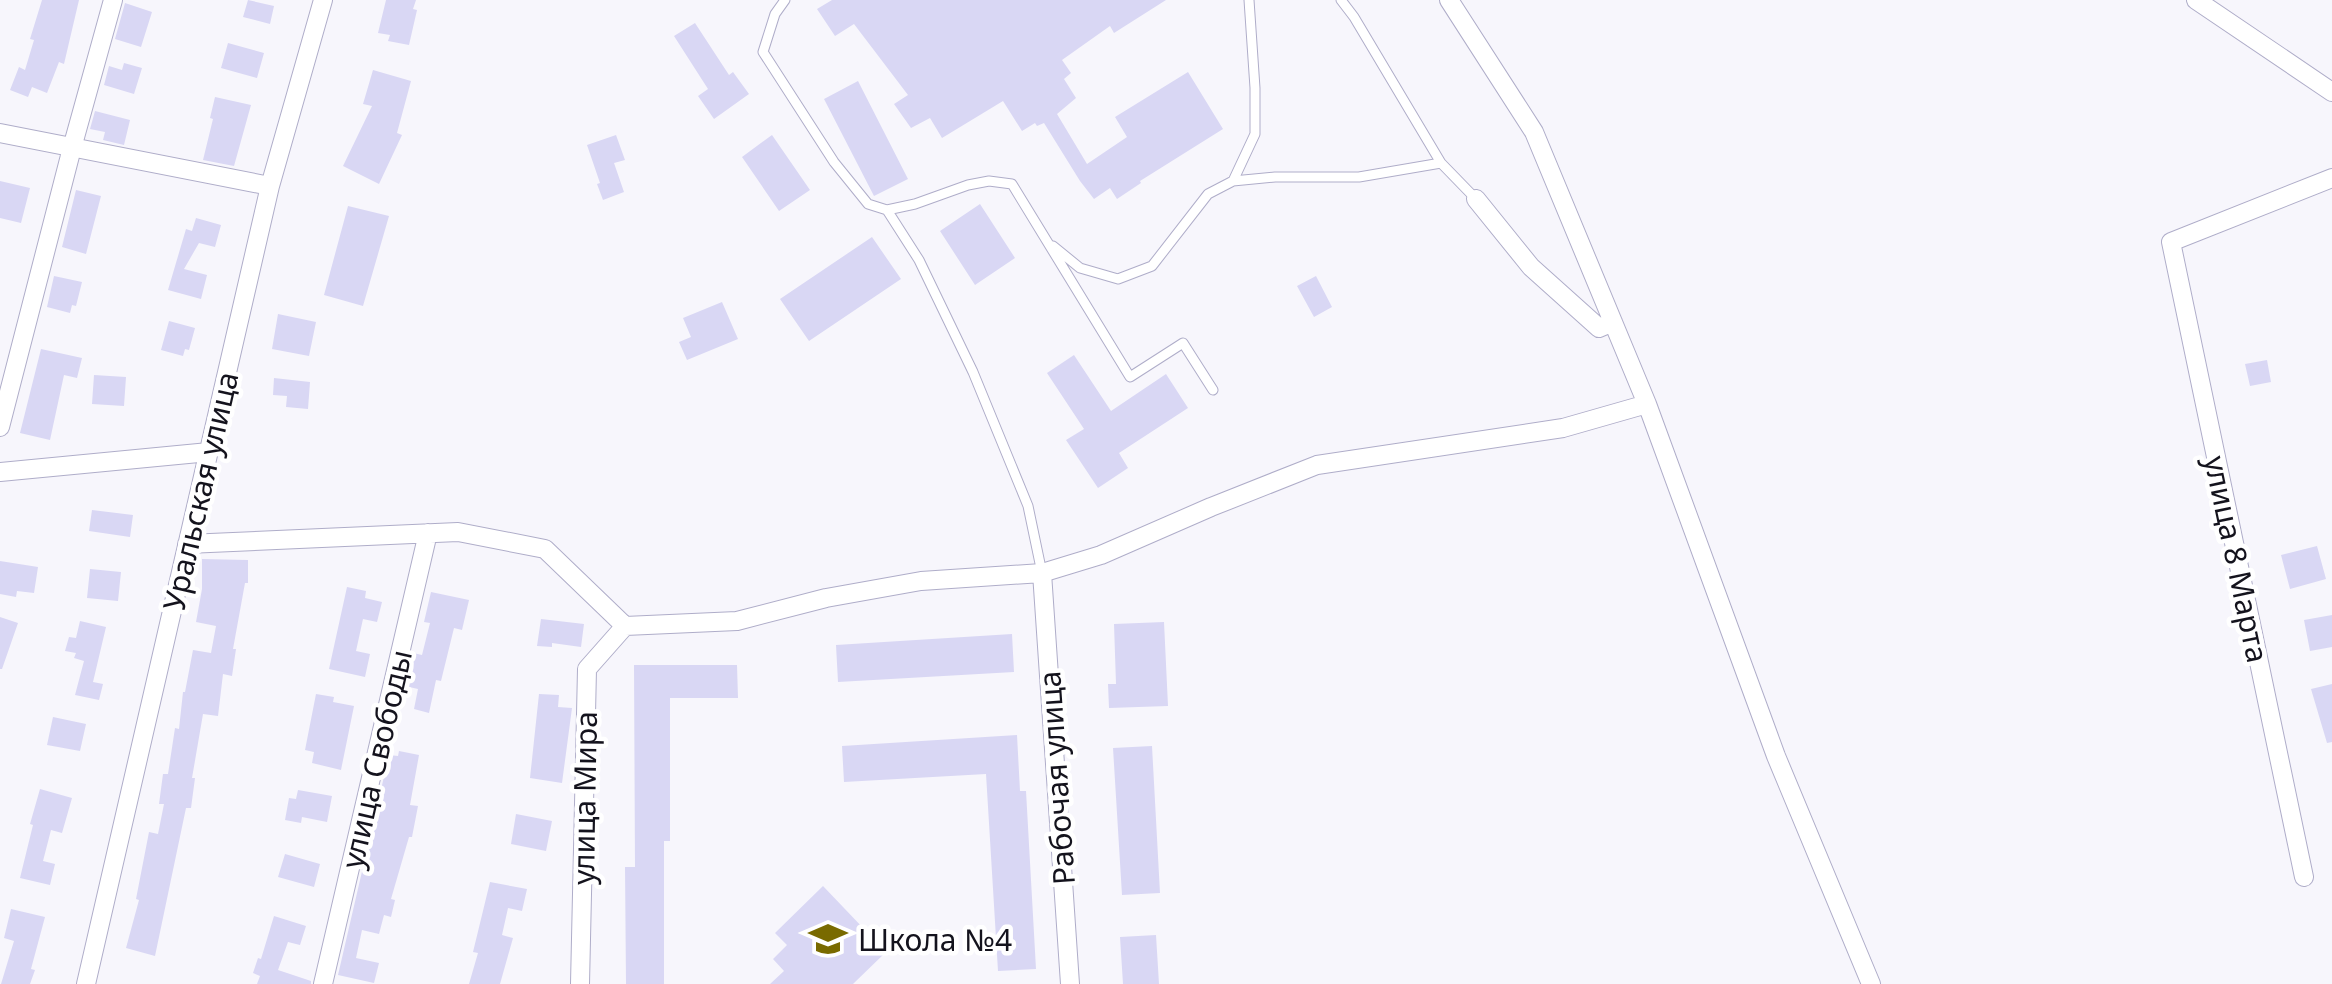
<svg xmlns="http://www.w3.org/2000/svg" width="2332" height="984" font-family="'Noto Sans',sans-serif">
<rect width="100%" height="100%" fill="#f7f6fc"/>
<path fill="#d9d7f4" d="M 42,0 L 79,0 L 64,64 L 59,62 L 47,93 L 32,87 L 28,97 L 10,90 L 19,67 L 25,70 L 34,40 L 30,39 Z
M 248,0 L 274,6 L 270,24 L 243,17 Z
M 386,0 L 416,0 L 413,9 L 417,10 L 409,45 L 388,41 L 390,35 L 378,33 Z
M 832,0 L 1166,0 L 1114,33 L 1110,26 L 1062,60 L 1071,73 L 1064,79 L 1076,98 L 1057,114 L 1087,164 L 1127,137 L 1115,117 L 1188,72 L 1223,129 L 1140,181 L 1141,183 L 1117,199 L 1110,188 L 1094,199 L 1080,181 L 1044,123 L 1037,126 L 1035,123 L 1022,131 L 1003,101 L 942,138 L 930,118 L 911,128 L 894,104 L 908,95 L 854,24 L 835,36 L 817,9 Z
M 125,3 L 152,12 L 141,47 L 115,39 Z
M 695,23 L 729,75 L 733,72 L 749,94 L 714,119 L 698,96 L 708,89 L 674,36 Z
M 228,43 L 264,53 L 257,78 L 221,68 Z
M 124,63 L 142,68 L 134,94 L 104,85 L 109,66 L 122,70 Z
M 373,70 L 411,81 L 397,133 L 402,135 L 379,184 L 343,166 L 372,106 L 363,104 Z
M 858,81 L 908,179 L 874,196 L 824,99 Z
M 215,97 L 251,105 L 234,166 L 203,160 L 213,119 L 210,118 Z
M 95,111 L 130,120 L 124,145 L 103,140 L 105,132 L 90,129 Z
M 616,135 L 625,160 L 614,163 L 624,192 L 603,200 L 597,184 L 600,183 L 587,145 Z
M 772,135 L 810,190 L 779,211 L 742,157 Z
M 0,181 L 30,188 L 21,223 L 0,218 Z
M 76,190 L 101,196 L 86,254 L 62,247 Z
M 980,204 L 1015,258 L 975,285 L 940,231 Z
M 348,206 L 389,216 L 363,306 L 324,295 Z
M 196,218 L 221,225 L 215,247 L 199,243 L 184,269 L 207,275 L 201,299 L 168,290 L 186,229 L 192,231 Z
M 872,237 L 901,279 L 809,341 L 780,299 Z
M 54,276 L 82,282 L 76,306 L 72,305 L 70,313 L 47,307 Z
M 1316,276 L 1332,307 L 1314,317 L 1297,286 Z
M 722,302 L 738,339 L 687,360 L 679,342 L 691,337 L 683,318 Z
M 278,314 L 316,322 L 309,356 L 272,349 Z
M 169,321 L 195,328 L 189,350 L 185,349 L 183,356 L 161,350 Z
M 41,349 L 82,358 L 77,378 L 64,375 L 50,440 L 20,433 Z
M 1074,355 L 1111,411 L 1166,374 L 1188,408 L 1119,453 L 1128,468 L 1098,488 L 1066,440 L 1084,429 L 1047,373 Z
M 2267,360 L 2271,382 L 2250,386 L 2245,364 Z
M 94,375 L 126,377 L 124,406 L 92,404 Z
M 274,378 L 310,382 L 308,409 L 286,407 L 287,396 L 273,395 Z
M 92,510 L 133,515 L 130,537 L 89,531 Z
M 2317,546 L 2326,579 L 2290,589 L 2281,555 Z
M 202,559 L 248,560 L 248,583 L 245,583 L 233,649 L 236,649 L 232,676 L 223,674 L 218,716 L 203,714 L 192,778 L 195,778 L 191,808 L 186,808 L 155,956 L 126,948 L 139,900 L 136,899 L 149,832 L 158,834 L 164,804 L 159,804 L 163,774 L 168,774 L 175,728 L 179,729 L 183,692 L 185,692 L 193,650 L 211,653 L 216,626 L 196,622 L 202,589 Z
M 0,561 L 38,567 L 34,593 L 17,591 L 16,597 L 0,594 Z
M 90,569 L 121,572 L 118,601 L 87,598 Z
M 347,587 L 366,591 L 365,598 L 382,602 L 377,622 L 363,619 L 356,651 L 370,654 L 365,677 L 329,669 Z
M 431,592 L 469,600 L 462,630 L 454,628 L 441,681 L 436,680 L 429,713 L 414,709 L 418,689 L 405,686 L 413,653 L 422,655 L 430,623 L 424,622 Z
M 2332,615 L 2332,647 L 2310,651 L 2304,620 Z
M 0,617 L 18,623 L 2,669 L 0,669 Z
M 541,619 L 584,624 L 581,647 L 552,643 L 552,647 L 537,646 Z
M 80,621 L 106,627 L 93,682 L 103,684 L 99,700 L 75,695 L 84,661 L 74,658 L 76,653 L 65,651 L 69,637 L 76,638 Z
M 1164,622 L 1168,706 L 1109,708 L 1108,684 L 1116,684 L 1114,624 Z
M 1012,634 L 1014,672 L 838,682 L 836,645 Z
M 634,665 L 737,665 L 738,698 L 670,698 L 670,841 L 664,841 L 664,984 L 626,984 L 625,867 L 635,867 Z
M 2332,684 L 2332,742 L 2327,743 L 2311,689 Z
M 316,694 L 334,697 L 333,702 L 354,706 L 341,770 L 312,763 L 314,752 L 305,750 Z
M 539,694 L 559,695 L 558,707 L 572,708 L 562,783 L 530,778 Z
M 53,717 L 86,724 L 80,751 L 47,745 Z
M 1017,735 L 1020,791 L 1026,791 L 1036,969 L 998,971 L 986,774 L 844,782 L 842,746 Z
M 1152,746 L 1160,893 L 1122,895 L 1113,748 Z
M 399,751 L 419,755 L 410,805 L 418,806 L 412,837 L 409,837 L 391,899 L 395,900 L 391,917 L 384,915 L 379,934 L 362,930 L 356,958 L 379,963 L 374,983 L 338,975 L 389,755 L 398,756 Z
M 40,789 L 72,798 L 62,833 L 51,830 L 43,861 L 55,864 L 50,885 L 20,878 L 33,825 L 30,824 Z
M 298,790 L 332,796 L 327,822 L 302,817 L 301,823 L 285,820 L 289,798 L 296,799 Z
M 516,814 L 552,821 L 546,851 L 511,844 Z
M 285,854 L 320,864 L 314,887 L 278,877 Z
M 490,882 L 527,889 L 522,911 L 508,908 L 502,935 L 513,938 L 500,984 L 469,984 L 478,953 L 473,952 Z
M 823,886 L 886,952 L 853,984 L 770,984 L 784,971 L 773,959 L 787,945 L 775,933 Z
M 11,909 L 45,917 L 31,969 L 35,970 L 30,984 L 1,984 L 14,941 L 4,938 Z
M 274,916 L 306,926 L 300,945 L 288,942 L 278,970 L 311,981 L 311,984 L 257,984 L 260,976 L 253,973 L 258,958 L 261,959 Z
M 1156,935 L 1159,984 L 1123,984 L 1120,937 Z"/>
<g fill="none" stroke-linecap="round" stroke-linejoin="round">
<g stroke="#afadc9" stroke-width="11">
<path id="lane" d="M 785,0 L 775,14 L 763,52 L 834,162 L 868,204 L 887,210 L 915,204 L 968,185 L 989,181 L 1012,184 L 1130,377 L 1183,343 L 1213,390
M 1341,0 L 1354,17 L 1441,163 L 1476,199
M 1233,181 L 1255,134 L 1255,88 L 1249,0
M 887,210 L 919,260 L 973,372 L 1028,506 L 1042,573
M 1053,246 L 1080,268 L 1118,279 L 1152,266 L 1208,194 L 1233,181 L 1275,177 L 1359,177 L 1441,163"/>
</g>
<g stroke="#afadc9" stroke-width="20">
<path id="street" d="M 1449,0 L 1534,132 L 1647,404 L 1776,756 L 1871,984
M 2196,0 L 2332,92
M 0,133 L 270,186
M 1476,199 L 1531,267 L 1599,328 L 1613,322
M 0,427 L 72,148 L 113,0
M 0,472 L 209,452
M 187,544 L 458,532 L 545,549 L 625,626 L 737,621 L 826,598 L 921,581 L 1042,573 L 1101,555 L 1211,507 L 1317,465 L 1563,428 L 1647,404
M 1042,573 L 1070,984
M 2304,877 L 2171,242 L 2332,178
M 86,984 L 270,186 L 323,0
M 323,984 L 428,533
M 580,984 L 587,669 L 625,626"/>
</g>
<use href="#lane" stroke="#fff" stroke-width="9"/>
<use href="#street" stroke="#fff" stroke-width="18"/>
</g>
<defs>
<g id="school-bare" transform="scale(3)"><path d="M0-5L7-2L0 1L-7-2ZM-4 1L0 2.5L4 1V4Q0 6-4 4Z" fill="#796a00" stroke="#fff" stroke-width="2.5" paint-order="stroke"/></g>
</defs>
<g fill-rule="evenodd">
<use href="#school-bare" x="828" y="939"/>
</g>
<g text-anchor="middle" dominant-baseline="central" stroke-width="9" stroke-linejoin="round" paint-order="stroke">
<g font-size="30" fill="#14131d" stroke="#fff">
<text transform="translate(200 491) rotate(-77)">Уральская улица</text>
<text transform="translate(2237 559) rotate(78)">улица 8 Марта</text>
<text transform="translate(376 759) rotate(-77)">улица Свободы</text>
<text transform="translate(1056 778) rotate(-94)">Рабочая улица</text>
<text transform="translate(584 798) rotate(-89)">улица Мира</text>
</g>
<g font-size="30" fill="#14131d" stroke="#fff" text-anchor="start">
<text x="858" y="939">Школа №4</text>
</g>
</g>
</svg>
